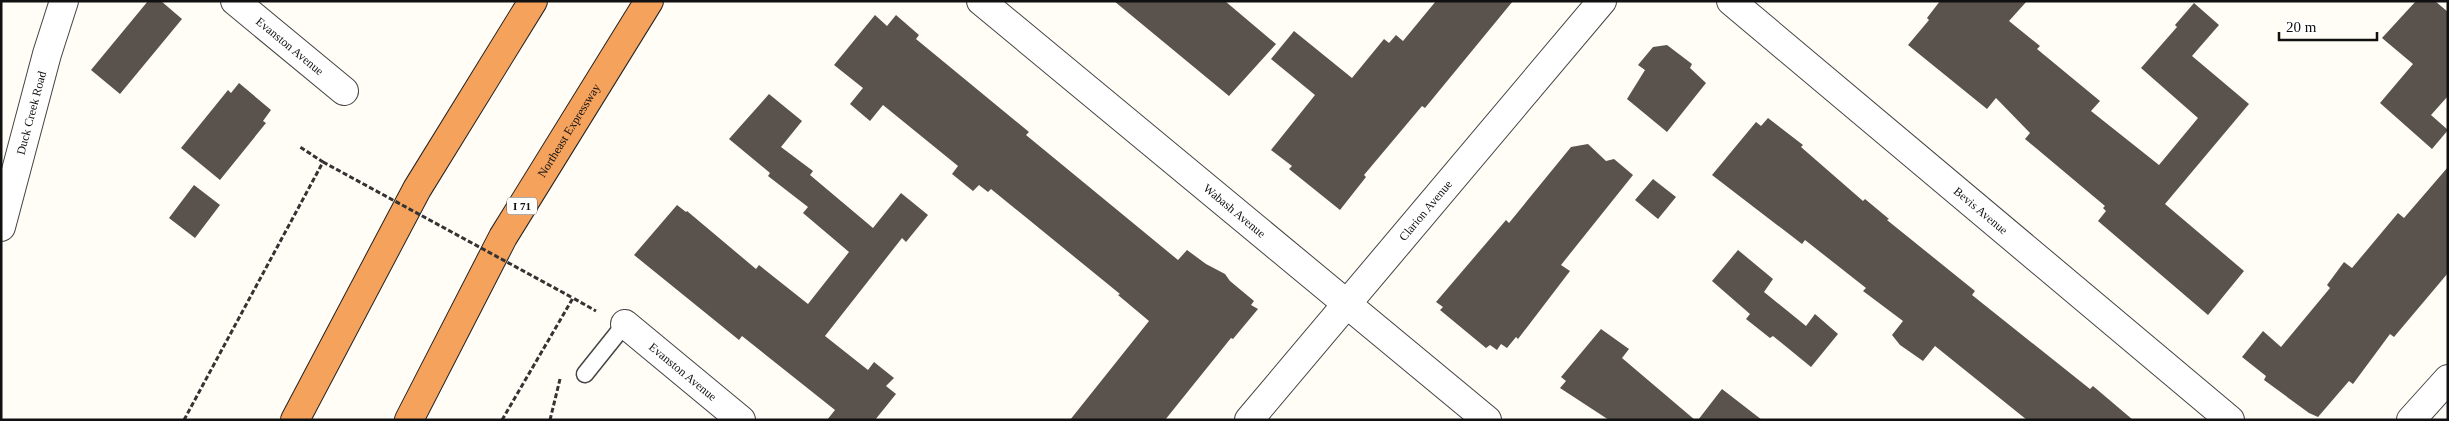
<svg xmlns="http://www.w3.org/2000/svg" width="2449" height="421" font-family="'Times New Roman',serif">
<rect width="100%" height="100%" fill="#fffdf5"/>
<path fill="#5a524d" d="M 148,1 L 161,1 L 182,19 L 120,94 L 91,70 Z
M 1114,1 L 1225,1 L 1276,44 L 1229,96 Z
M 1436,1 L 1513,1 L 1425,108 L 1422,106 L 1364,175 L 1366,177 L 1340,210 L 1289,169 L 1292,166 L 1271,150 L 1315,95 L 1271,59 L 1294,31 L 1352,78 L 1384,39 L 1389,43 L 1396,35 L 1403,41 Z
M 1940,1 L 2027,1 L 2009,21 L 2040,46 L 2037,49 L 2100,101 L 2091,111 L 2159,165 L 2198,118 L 2141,68 L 2177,27 L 2175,25 L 2194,3 L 2219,25 L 2192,56 L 2249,104 L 2165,204 L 2244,271 L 2208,315 L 2098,221 L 2106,211 L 2103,208 L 2105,206 L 2025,139 L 2030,133 L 1996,98 L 1987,109 L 1908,45 L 1929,20 L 1927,18 Z
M 2416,1 L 2435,1 L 2448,12 L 2448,96 L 2431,115 L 2448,130 L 2432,149 L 2380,103 L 2413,64 L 2382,38 Z
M 875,15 L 887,26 L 896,15 L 919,35 L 916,39 L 1029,132 L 1026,135 L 1178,260 L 1187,250 L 1206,264 L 1225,274 L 1230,281 L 1254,301 L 1251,305 L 1258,309 L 1233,339 L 1231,338 L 1165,420 L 1070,420 L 1149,321 L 1118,295 L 1120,294 L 991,189 L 988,192 L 979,185 L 973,191 L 952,174 L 958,166 L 883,105 L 870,121 L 850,104 L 863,88 L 834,65 Z
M 1667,45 L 1692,64 L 1690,68 L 1706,83 L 1667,132 L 1627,99 L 1645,70 L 1638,65 L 1653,47 Z
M 239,83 L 271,110 L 263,121 L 266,123 L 220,180 L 181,148 L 228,90 L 231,93 Z
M 769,94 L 802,121 L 781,147 L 813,171 L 810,175 L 873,228 L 901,193 L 928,215 L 906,242 L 902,238 L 825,336 L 868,370 L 874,362 L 894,378 L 886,386 L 896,394 L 875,420 L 827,420 L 835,410 L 742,336 L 739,340 L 634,255 L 677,205 L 686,212 L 687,211 L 756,269 L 759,265 L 808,304 L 849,252 L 803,213 L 808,207 L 768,176 L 770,173 L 729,139 Z
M 1768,118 L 1803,145 L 1801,147 L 1863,201 L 1865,199 L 1889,219 L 1887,220 L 1975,291 L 1972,295 L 2090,389 L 2093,386 L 2133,420 L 2027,420 L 1935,346 L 1923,361 L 1900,345 L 1892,335 L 1903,321 L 1863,291 L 1866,288 L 1805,240 L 1802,244 L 1712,175 L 1756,122 L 1761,126 Z
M 1588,144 L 1606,161 L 1614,159 L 1633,175 L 1561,265 L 1570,271 L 1518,339 L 1516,337 L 1507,348 L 1501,344 L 1497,350 L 1490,345 L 1486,348 L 1440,310 L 1443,307 L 1436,302 L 1506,220 L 1509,223 L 1571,147 Z
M 2448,167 L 2448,273 L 2394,337 L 2390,334 L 2353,384 L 2349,381 L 2318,417 L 2309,413 L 2264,380 L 2266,376 L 2242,357 L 2263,331 L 2281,347 L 2330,288 L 2327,285 L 2344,262 L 2352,268 L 2398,213 L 2404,218 Z
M 1653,179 L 1676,197 L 1658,219 L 1635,200 Z
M 194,185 L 220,205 L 195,238 L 169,218 Z
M 1738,250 L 1773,279 L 1764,292 L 1806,326 L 1815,314 L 1838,334 L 1811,367 L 1773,336 L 1770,338 L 1746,319 L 1750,314 L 1712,281 Z
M 1601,329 L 1629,349 L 1622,358 L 1695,420 L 1609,420 L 1560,388 L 1566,381 L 1561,377 Z
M 1722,389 L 1762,420 L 1698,420 Z"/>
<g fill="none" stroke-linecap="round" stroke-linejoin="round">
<g stroke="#444" stroke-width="19">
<path id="service" d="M 585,374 L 625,324"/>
</g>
<g stroke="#444" stroke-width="30">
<g id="minor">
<path id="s1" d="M 235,1 L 344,91"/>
<path id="s2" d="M 981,1 L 1487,420"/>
<path id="s3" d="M 1731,1 L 2230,420"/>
<path id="s4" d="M 625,324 L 741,420"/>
<path id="s5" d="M 1249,420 L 1602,1"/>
</g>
</g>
<g stroke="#444" stroke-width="30">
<g id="tertiary">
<path id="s6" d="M 1,227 L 47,54 L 64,1"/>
<path d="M 2411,420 L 2448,379"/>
</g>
</g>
<g stroke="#222" stroke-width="30">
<g id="motorway">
<path d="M 295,420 L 417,189 L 533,1"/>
<path id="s7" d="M 409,420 L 503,237 L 649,1"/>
</g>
</g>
<path stroke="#333" stroke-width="3" stroke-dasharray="5 2.5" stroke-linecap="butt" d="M 184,420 L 323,162 L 300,147
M 502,420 L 573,298 L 596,311
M 550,420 L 560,379"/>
<use href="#service" stroke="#fff" stroke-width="16"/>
<use href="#minor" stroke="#fff" stroke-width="28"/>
<use href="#tertiary" stroke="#fff" stroke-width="28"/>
<use href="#motorway" stroke="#f5a25d" stroke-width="28"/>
<path stroke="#333" stroke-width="3" stroke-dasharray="5 2.5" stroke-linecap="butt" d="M 323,162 L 573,298"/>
</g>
<g text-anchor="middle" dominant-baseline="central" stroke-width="5" stroke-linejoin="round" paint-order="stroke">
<rect fill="#fff" stroke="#585858" stroke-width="1" x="507" y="197.5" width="30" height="17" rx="4"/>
<g font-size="11" font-weight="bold" fill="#111">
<text x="522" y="206">I 71</text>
</g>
<g font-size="12" fill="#111" stroke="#fff">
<text stroke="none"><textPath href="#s1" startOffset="71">Evanston Avenue</textPath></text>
<text stroke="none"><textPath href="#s6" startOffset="118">Duck Creek Road</textPath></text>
<text stroke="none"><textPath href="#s7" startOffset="331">Northeast Expressway</textPath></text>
<text stroke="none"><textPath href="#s5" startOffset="274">Clarion Avenue</textPath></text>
<text stroke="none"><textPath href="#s2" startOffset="329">Wabash Avenue</textPath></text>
<text stroke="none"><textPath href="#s3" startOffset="326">Bevis Avenue</textPath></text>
<text stroke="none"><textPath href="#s4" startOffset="75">Evanston Avenue</textPath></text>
</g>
</g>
<rect width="2449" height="421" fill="none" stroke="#111111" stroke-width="5"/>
<path d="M2279 32v8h98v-8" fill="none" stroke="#111111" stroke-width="2.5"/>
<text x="2286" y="32" font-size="15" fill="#111111" stroke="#ffffff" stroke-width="4" paint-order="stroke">20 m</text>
</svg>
